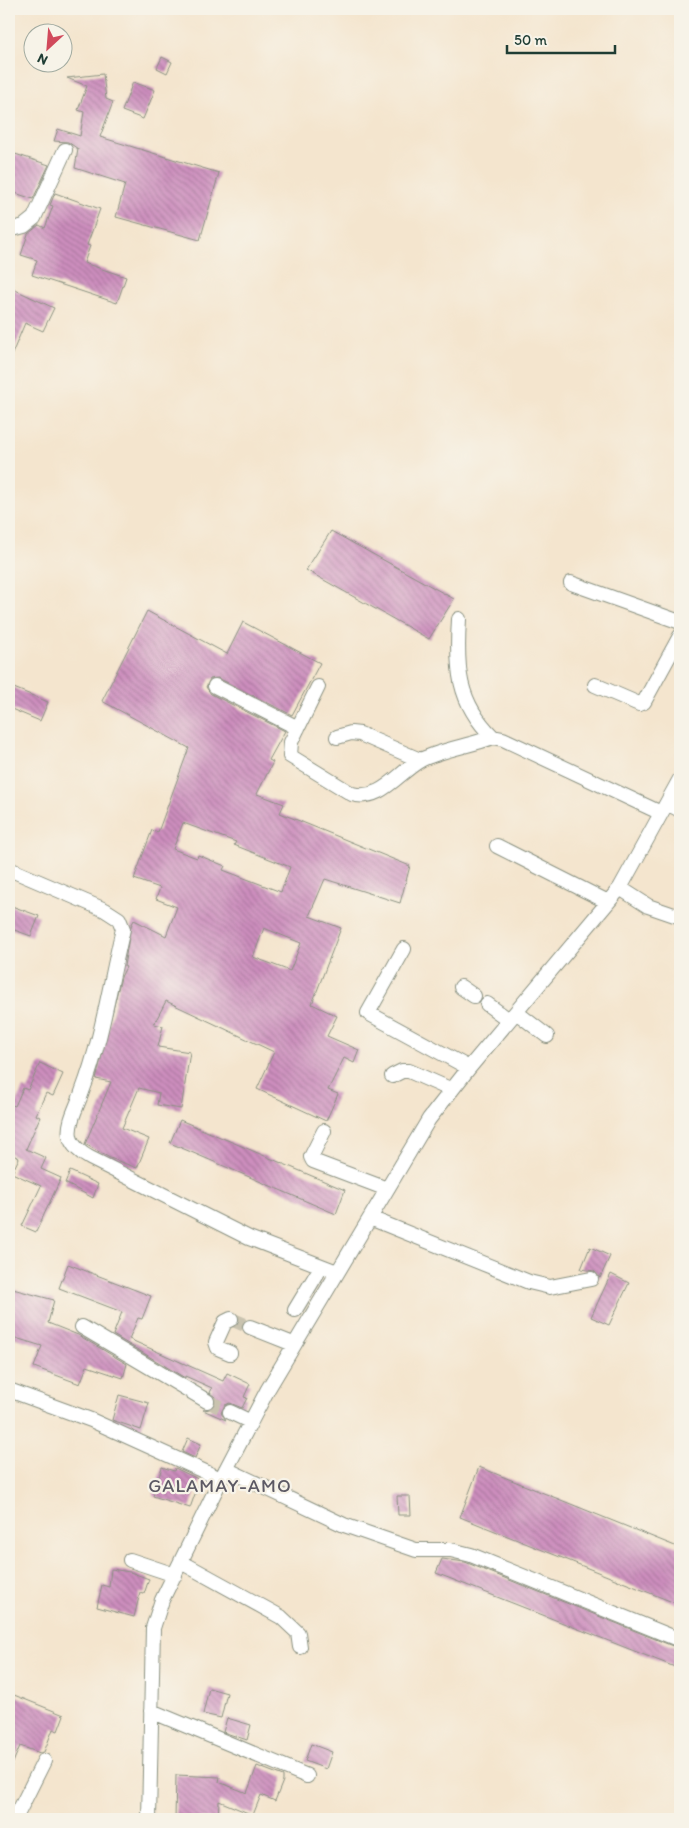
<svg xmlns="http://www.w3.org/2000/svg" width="689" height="1828" font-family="Itim,sans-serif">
<defs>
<pattern id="building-back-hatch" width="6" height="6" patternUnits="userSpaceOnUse" patternTransform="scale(1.25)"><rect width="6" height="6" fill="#cd8ebe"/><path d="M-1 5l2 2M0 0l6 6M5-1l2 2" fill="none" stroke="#a6759b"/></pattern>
</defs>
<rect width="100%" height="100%" fill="#f7f3e8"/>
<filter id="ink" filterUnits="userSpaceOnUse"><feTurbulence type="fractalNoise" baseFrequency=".02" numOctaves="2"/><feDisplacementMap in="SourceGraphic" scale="10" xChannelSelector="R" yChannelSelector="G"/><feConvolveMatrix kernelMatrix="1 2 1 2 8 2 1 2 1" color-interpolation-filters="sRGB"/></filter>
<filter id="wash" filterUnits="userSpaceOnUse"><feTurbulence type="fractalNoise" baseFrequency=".0096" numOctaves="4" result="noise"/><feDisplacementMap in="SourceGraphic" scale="20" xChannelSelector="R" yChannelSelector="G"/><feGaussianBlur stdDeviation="1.12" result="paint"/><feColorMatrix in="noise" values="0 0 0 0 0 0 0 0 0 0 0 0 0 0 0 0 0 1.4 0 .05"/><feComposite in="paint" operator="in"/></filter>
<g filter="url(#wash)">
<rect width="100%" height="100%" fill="#f4e5ce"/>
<g id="blocks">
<path fill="url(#building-back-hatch)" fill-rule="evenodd" d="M 162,57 L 172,62 L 167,73 L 157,68 Z
M 103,74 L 106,99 L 113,102 L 100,137 L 219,173 L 200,240 L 116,217 L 125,184 L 75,168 L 78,149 L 68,142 L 54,141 L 58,129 L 80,136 L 84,112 L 78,110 L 87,86 L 67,78 Z
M 133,82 L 155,90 L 143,119 L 122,111 Z
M 9,152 L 49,165 L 33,199 L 9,191 Z
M 55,193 L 100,209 L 87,245 L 90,246 L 84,263 L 126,277 L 117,303 L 32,275 L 37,260 L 21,255 L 28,234 L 39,225 L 45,228 L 53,206 L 50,205 Z
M 9,287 L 54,308 L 43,331 L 25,323 L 9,361 Z
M 331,531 L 454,599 L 429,639 L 306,570 Z
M 147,611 L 227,654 L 243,622 L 320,663 L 292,715 L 218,678 L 210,679 L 206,687 L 211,694 L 285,731 L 269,760 L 273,762 L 257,794 L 284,804 L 280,813 L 410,866 L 400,903 L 325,879 L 309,916 L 341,928 L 312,1004 L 337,1016 L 327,1036 L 359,1050 L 354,1063 L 344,1058 L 328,1090 L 338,1094 L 326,1121 L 257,1089 L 274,1052 L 166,1001 L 154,1024 L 163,1026 L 158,1047 L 190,1052 L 181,1109 L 157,1105 L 159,1093 L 139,1088 L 122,1128 L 149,1139 L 137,1168 L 110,1158 L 85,1144 L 111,1082 L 96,1079 L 121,977 L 126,967 L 124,966 L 131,926 L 134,920 L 166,936 L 177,907 L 156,899 L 160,888 L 134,879 L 152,830 L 158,832 L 189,748 L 102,701 ZM 183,823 L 236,842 L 234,845 L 290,867 L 281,892 L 223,870 L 225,866 L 198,855 L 197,858 L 173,849 ZM 264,928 L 301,943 L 290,971 L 253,957 Z
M 9,686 L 48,702 L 40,721 L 9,708 Z
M 9,905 L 39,916 L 31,936 L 9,928 Z
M 40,1063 L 63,1074 L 53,1096 L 46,1093 L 36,1115 L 40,1117 L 26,1149 L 46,1158 L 41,1169 L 61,1178 L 36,1232 L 22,1226 L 41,1186 L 12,1173 L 19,1158 L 9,1153 L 9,1104 L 15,1106 L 23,1088 L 28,1090 Z
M 180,1120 L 345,1190 L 336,1214 L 170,1143 Z
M 70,1171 L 98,1184 L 93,1198 L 65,1183 Z
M 590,1247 L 610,1256 L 600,1278 L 594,1271 L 581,1269 Z
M 68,1264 L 151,1296 L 142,1319 L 138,1318 L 129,1339 L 223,1381 L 227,1373 L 250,1384 L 244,1397 L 247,1398 L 242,1408 L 230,1403 L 225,1405 L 221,1413 L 226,1420 L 203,1410 L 211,1409 L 215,1405 L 215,1397 L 210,1393 L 212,1388 L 185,1376 L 185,1378 L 113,1335 L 122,1312 L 59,1288 Z
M 611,1274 L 629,1283 L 609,1325 L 591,1317 Z
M 9,1288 L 54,1300 L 48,1323 L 78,1335 L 127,1364 L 123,1378 L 87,1366 L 80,1384 L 34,1367 L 42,1346 L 9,1336 Z
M 119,1395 L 149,1403 L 141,1430 L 112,1420 Z
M 188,1438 L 201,1444 L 195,1458 L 182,1452 Z
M 162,1467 L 174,1471 L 175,1468 L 200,1480 L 190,1508 L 153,1496 Z
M 479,1467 L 680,1548 L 680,1605 L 460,1517 Z
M 397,1496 L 410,1496 L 411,1515 L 398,1515 Z
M 442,1559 L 465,1562 L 680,1649 L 680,1669 L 436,1573 Z
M 111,1569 L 130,1572 L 149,1579 L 144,1594 L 140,1593 L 134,1617 L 97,1607 L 102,1585 L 109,1587 Z
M 209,1688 L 227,1693 L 221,1718 L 203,1714 Z
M 9,1693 L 64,1715 L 58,1731 L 53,1729 L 44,1752 L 40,1753 L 20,1746 L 9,1772 Z
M 227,1718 L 251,1725 L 247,1740 L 223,1732 Z
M 311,1744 L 332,1752 L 326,1769 L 305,1761 Z
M 257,1766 L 283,1776 L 283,1781 L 275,1801 L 261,1795 L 253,1815 L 219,1801 L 218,1819 L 175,1819 L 176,1775 L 220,1777 L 219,1782 L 247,1793 Z"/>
</g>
</g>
<g filter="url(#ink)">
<use href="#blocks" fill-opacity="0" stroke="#8a9181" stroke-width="1"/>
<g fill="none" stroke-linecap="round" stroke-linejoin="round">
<path stroke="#c9c3af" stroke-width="14" stroke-dasharray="14 7" stroke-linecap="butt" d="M 231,1319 L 250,1327
M 207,1401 L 230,1412"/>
<g stroke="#8a9181" stroke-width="16">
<path id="minor" d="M 9,230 L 24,226 L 34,218 L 65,150
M 571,583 L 680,622
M 459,619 C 456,667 457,702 493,737
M 595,685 L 639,704 L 644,702 L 680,636
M 215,686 L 298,728
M 318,687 L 291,742 L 290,756 L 352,794 C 380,802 397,774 419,761 C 435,751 473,745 493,737 L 503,739 L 661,813
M 337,737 L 351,733 L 360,734 L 420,760
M 667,803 L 680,810
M 497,846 L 608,902
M 9,869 L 105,910 L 119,919 L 123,929 C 110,983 102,1040 82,1092 C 78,1105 67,1123 70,1136 C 71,1145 82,1154 90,1158 L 249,1238 L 337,1272
M 620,888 L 648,906 L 680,917
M 404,949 L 368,1013 L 469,1068
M 461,987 L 474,996
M 487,1004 L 509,1020
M 516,1012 L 547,1036
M 392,1076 L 402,1071 L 409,1071 L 452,1090
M 324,1131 L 311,1157 L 313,1161 L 387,1189
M 370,1218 L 529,1282 L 550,1287 L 591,1279
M 295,1310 L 321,1267
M 82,1327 L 207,1401
M 250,1327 L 293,1344
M 230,1353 L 218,1348 L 216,1342 L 225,1322 L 231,1319
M 9,1390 L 91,1420 L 221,1479
M 230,1412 L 251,1422
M 226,1469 L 344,1525 L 416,1550 L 451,1550 L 471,1555 L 680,1640
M 130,1560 L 175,1575
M 181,1562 L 281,1617 L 298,1633 L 300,1647
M 151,1711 L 307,1776
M 15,1819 L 44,1761
M 149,1819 L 153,1628 L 162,1600 L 221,1479 L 268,1389 L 429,1119 L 469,1068 L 620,888 L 680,779"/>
</g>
<use href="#minor" stroke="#fff" stroke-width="14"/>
</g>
</g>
<g text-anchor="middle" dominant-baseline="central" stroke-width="4.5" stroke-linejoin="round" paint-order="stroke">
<g font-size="19" letter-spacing="1" fill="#5c5964" stroke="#f7f3e8">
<text x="220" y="1485">GALAMAY-AMO</text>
</g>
</g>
<rect width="689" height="1828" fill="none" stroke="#f7f3e8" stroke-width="30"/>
<g transform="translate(48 48) rotate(206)"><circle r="24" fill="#f7f3e8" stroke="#a1aaa0"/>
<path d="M0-4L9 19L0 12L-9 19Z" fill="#d1495b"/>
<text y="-8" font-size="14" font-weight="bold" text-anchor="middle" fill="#1f3d34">N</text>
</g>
<path d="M507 45v8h108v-8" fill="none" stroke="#1f3d34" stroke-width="2.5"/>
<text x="514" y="45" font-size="15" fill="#1f3d34" stroke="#f7f3e8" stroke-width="4" paint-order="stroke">50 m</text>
</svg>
